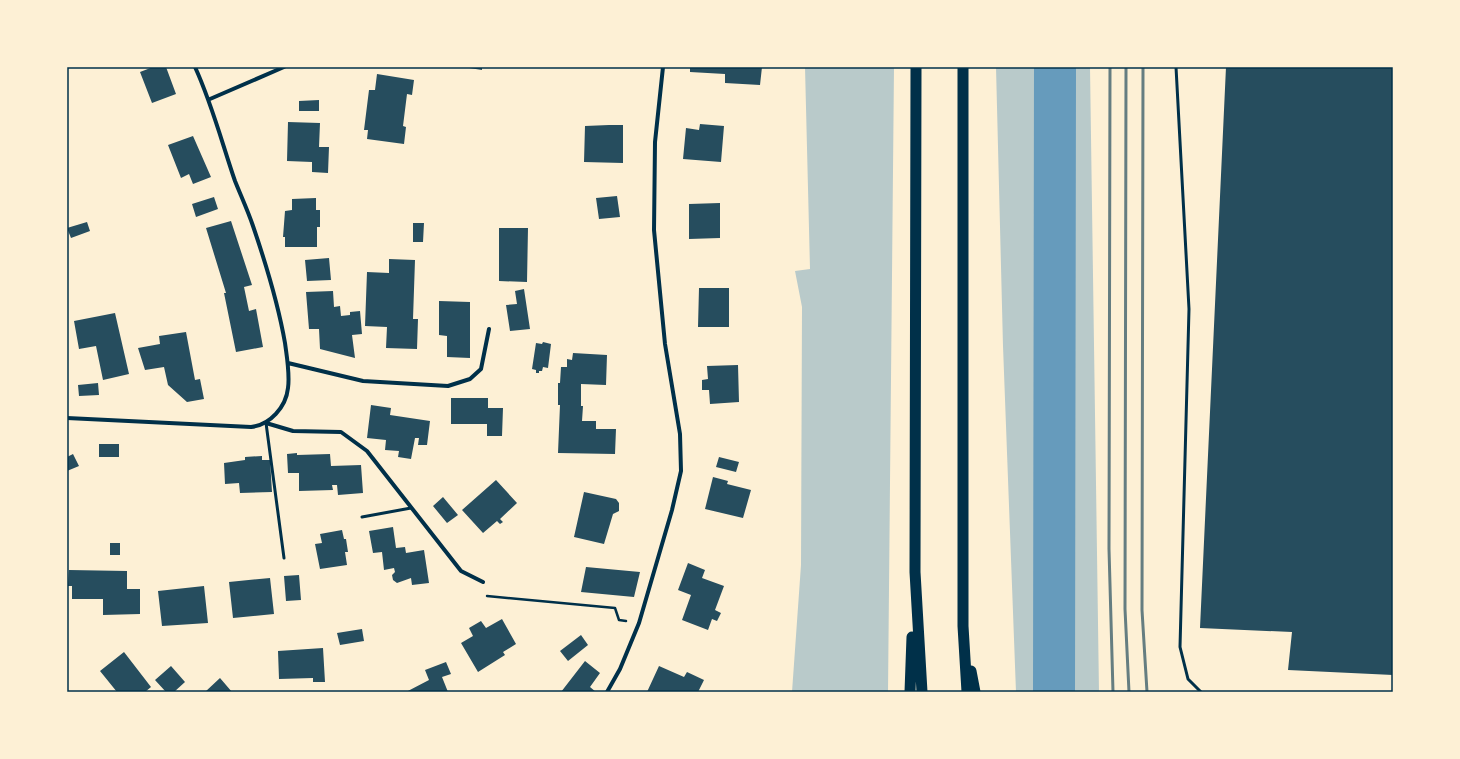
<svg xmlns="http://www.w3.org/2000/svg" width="1460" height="759" font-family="'IBM Plex Sans',sans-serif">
<rect width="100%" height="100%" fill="#fdf0d5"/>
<path fill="#b9caca" d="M 805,67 L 894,67 L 888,692 L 792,692 L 801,565 L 802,307 L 795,271 L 810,269 Z
M 996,67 L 1090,67 L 1099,692 L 1016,692 L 1003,346 Z"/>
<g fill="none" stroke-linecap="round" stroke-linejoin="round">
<path stroke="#669bbc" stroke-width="42" d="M 1054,692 L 1055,67"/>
</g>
<path fill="#264d5e" d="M 153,67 L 166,67 L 176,94 L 152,103 L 140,72 Z
M 463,67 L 482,67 L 482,70 Z
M 690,67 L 762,67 L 760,85 L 725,83 L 725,74 L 690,72 Z
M 1226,67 L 1393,67 L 1393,675 L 1288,670 L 1292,632 L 1200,628 Z
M 377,74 L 414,80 L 412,95 L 407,94 L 403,126 L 406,127 L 404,144 L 367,139 L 368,130 L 364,130 L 369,90 L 375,90 Z
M 319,100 L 319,111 L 299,111 L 299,101 Z
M 288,122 L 320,123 L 319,147 L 329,147 L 328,173 L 312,172 L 312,162 L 287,161 Z
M 700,124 L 724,126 L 721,162 L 683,159 L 686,128 L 699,130 Z
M 609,125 L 623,125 L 623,163 L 584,162 L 585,126 Z
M 193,136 L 211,177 L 193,184 L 189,174 L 181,178 L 168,145 Z
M 617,196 L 620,217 L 599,219 L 596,198 Z
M 214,197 L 218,209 L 196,217 L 192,204 Z
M 316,198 L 316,210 L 320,210 L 320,227 L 317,227 L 317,247 L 285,247 L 285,237 L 283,237 L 285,211 L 292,210 L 292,199 Z
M 720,203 L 720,238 L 689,239 L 689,204 Z
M 231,221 L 252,285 L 244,287 L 249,311 L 256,309 L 263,347 L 236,352 L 224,293 L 226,293 L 206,228 Z
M 87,222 L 90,231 L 71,238 L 67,228 Z
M 413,223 L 424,223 L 423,242 L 413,242 Z
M 499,228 L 528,228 L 527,282 L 499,281 Z
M 329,258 L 331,280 L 307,281 L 305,260 Z
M 389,259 L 415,260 L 413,319 L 418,319 L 417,349 L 386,348 L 387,327 L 365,326 L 367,272 L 389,273 Z
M 699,288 L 729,288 L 729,327 L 698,327 Z
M 524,289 L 530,329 L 510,331 L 506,305 L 517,304 L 515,291 Z
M 333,291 L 334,307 L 340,306 L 341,316 L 350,315 L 350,312 L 360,311 L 362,334 L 352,335 L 355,358 L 320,349 L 319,329 L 309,329 L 306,292 Z
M 439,301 L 470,302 L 470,358 L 447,357 L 447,336 L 439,335 Z
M 115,313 L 129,374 L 103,380 L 96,346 L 79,349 L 74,321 Z
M 186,332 L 195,380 L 200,379 L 204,399 L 187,402 L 168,385 L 164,367 L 145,370 L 138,348 L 160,344 L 159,336 Z
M 543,342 L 551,344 L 548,368 L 543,367 L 542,371 L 539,371 L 539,373 L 536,373 L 536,370 L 532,369 L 536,343 L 542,344 Z
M 573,353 L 607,355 L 606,385 L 581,384 L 581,406 L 583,406 L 582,421 L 596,421 L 596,429 L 616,429 L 615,454 L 558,453 L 560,405 L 558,405 L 558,383 L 560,383 L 561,367 L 567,367 L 567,359 L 572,360 Z
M 738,365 L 739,402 L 710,404 L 709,390 L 702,390 L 702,380 L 708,379 L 707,366 Z
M 98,383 L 99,395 L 79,396 L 78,385 Z
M 451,398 L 488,398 L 488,408 L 503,408 L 502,436 L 487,436 L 487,424 L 451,424 Z
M 371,405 L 391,408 L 390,415 L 430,421 L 427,445 L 418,445 L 419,438 L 415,438 L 411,459 L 398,457 L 399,451 L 385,450 L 386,440 L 367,438 Z
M 99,444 L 119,444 L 119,457 L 99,457 Z
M 297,453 L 297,455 L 330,454 L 331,466 L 361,465 L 363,493 L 338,495 L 337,485 L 332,485 L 333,490 L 299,491 L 299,473 L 288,473 L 287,454 Z
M 73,454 L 79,466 L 67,471 L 67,457 Z
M 262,456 L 262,460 L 270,460 L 272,492 L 240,493 L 239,483 L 225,484 L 224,463 L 245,460 L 245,457 Z
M 719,457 L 739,462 L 736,472 L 716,467 Z
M 713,477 L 728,481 L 727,484 L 751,490 L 743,518 L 705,509 Z
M 496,480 L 517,503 L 500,519 L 503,522 L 500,524 L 497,521 L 483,533 L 462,510 Z
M 584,492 L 616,499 L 619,503 L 619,511 L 613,514 L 604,544 L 574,537 Z
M 443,497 L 458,515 L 447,523 L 433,506 Z
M 393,527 L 396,548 L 405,547 L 406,553 L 424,550 L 429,583 L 412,585 L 411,578 L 397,583 L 393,580 L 392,575 L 395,572 L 394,568 L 384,570 L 382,552 L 373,553 L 369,531 Z
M 342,530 L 344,539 L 346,539 L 348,552 L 345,552 L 347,565 L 320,569 L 315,544 L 322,543 L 320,534 Z
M 110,543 L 120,543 L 120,555 L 110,555 Z
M 688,563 L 705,570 L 702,578 L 724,586 L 715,610 L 721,613 L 717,621 L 712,619 L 708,630 L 682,620 L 691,595 L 678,590 Z
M 586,567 L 640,572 L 634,597 L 581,592 Z
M 69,570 L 127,571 L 127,589 L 140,589 L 140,614 L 103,615 L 103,599 L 72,599 L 72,586 L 68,586 Z
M 299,575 L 301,600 L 286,601 L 284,576 Z
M 270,578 L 274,614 L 233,618 L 229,582 Z
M 204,586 L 208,623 L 162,626 L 158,591 Z
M 502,619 L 516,644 L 503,652 L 505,655 L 478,672 L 461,643 L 473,636 L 469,628 L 481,621 L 486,628 Z
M 362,629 L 364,641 L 340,645 L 337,633 Z
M 581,635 L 588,645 L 568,661 L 560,651 Z
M 323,648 L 325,682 L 313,682 L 313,678 L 279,679 L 278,651 Z
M 124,652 L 151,687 L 145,692 L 117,692 L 100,671 Z
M 585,661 L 600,673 L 590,687 L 596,692 L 561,692 Z
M 446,662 L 451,674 L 442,677 L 448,692 L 406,692 L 429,680 L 425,670 Z
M 171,666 L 185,682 L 174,692 L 166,692 L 155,680 Z
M 659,666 L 684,677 L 687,672 L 704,680 L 698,692 L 647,692 Z
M 220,678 L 232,692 L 205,692 Z"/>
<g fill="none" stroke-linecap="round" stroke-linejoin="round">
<path stroke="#003049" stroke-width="2.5" d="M 487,596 L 615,608 L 619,620 L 626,621"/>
<path stroke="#003049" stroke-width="3" d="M 1176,67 L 1189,309 L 1180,647 L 1188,679 L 1201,692
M 266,423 L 284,558
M 362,517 L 411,508"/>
<path stroke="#003049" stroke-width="4" d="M 210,99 L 284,67
M 288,363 L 363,381 L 448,386 L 470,379 L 481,369 L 489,329
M 67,418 L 251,427 C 270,425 286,407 288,388 C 290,374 287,358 285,343 C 278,303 266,264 253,226 C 248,211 241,196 235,181 C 222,143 212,104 195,67
M 266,423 L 293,431 L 341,432 L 367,451 L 461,571 L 483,582
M 607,692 L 620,669 L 639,623 L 672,510 L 681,471 L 680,434 L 665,344 L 654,230 L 655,142 L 663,67"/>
<path stroke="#003049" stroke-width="11" d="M 916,67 L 915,572 L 922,692
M 963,67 L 963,626 L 967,692
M 971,671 L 975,692
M 910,692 L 912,637"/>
<path stroke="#657d81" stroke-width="3" d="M 1110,67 L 1109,549 L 1113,692
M 1126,67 L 1125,609 L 1129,692
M 1143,67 L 1142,610 L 1147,692"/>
</g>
<rect width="1460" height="759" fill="none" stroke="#fdf0d5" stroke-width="136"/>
<rect x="68" y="68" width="1324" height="623" fill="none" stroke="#003049" stroke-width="1.5"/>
</svg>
